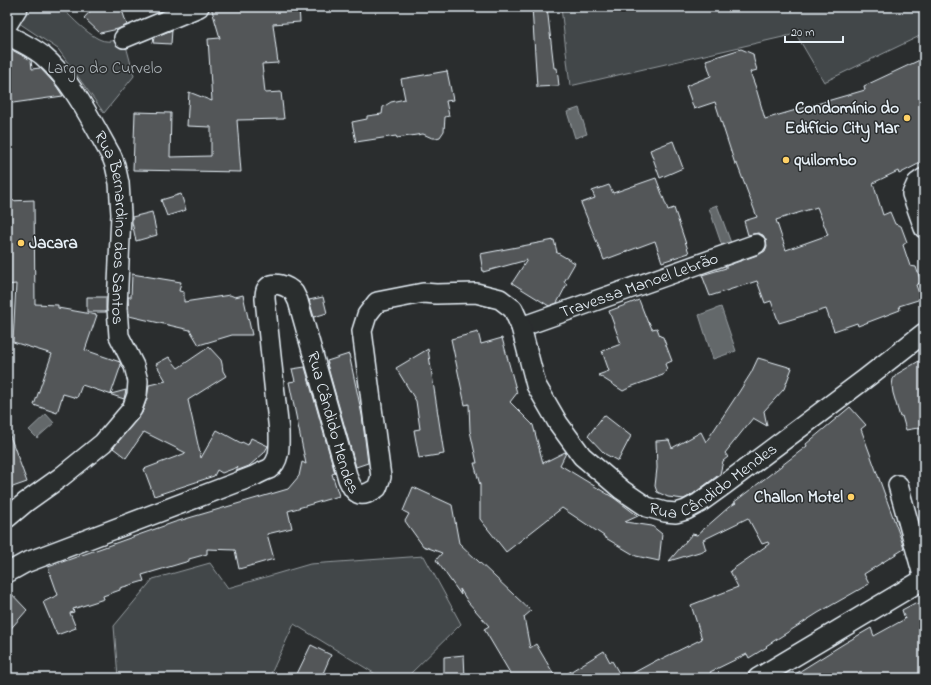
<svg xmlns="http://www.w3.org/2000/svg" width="931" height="685" font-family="'Indie Flower',sans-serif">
<rect width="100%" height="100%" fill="#2a2d2e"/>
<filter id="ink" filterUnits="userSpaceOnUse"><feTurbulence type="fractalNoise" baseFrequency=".025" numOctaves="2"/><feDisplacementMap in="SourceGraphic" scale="8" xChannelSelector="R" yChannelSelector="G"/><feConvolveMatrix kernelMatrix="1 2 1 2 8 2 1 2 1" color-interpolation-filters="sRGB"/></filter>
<g filter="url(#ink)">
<path fill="#424648" stroke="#959ca0" d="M 22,7 L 62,7 C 69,16 94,41 106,41 C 111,42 118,39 124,38 L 134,76 L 104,113 L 58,49 L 13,19 Z
M 561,7 L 924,7 L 924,34 L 824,82 L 796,34 L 570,86 Z
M 424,556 L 461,624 L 406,678 L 382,678 L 294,624 L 269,678 L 118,678 L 114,626 L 153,579 L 210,563 L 228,588 L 310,564 Z"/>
<path fill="#63686b" stroke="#989fa3" d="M 579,108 L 587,134 L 575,138 L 567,112 Z
M 717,205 L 731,243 L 722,246 L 709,208 Z
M 721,307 L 736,351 L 713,359 L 699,315 Z
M 46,414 L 54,423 L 37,438 L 29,430 Z"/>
<path fill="#535759" stroke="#e8f1f8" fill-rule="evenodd" d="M 94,7 L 121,7 L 127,25 L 118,29 L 100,33 L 84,18 Z
M 211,7 L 299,7 L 300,22 L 273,24 L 278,63 L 262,64 L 265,93 L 281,92 L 284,119 L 237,120 L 241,172 L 133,170 L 135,112 L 171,113 L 170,157 L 211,156 L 211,127 L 187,126 L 189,92 L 212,101 L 208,39 L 220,38 Z
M 532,7 L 547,7 L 554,68 L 557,68 L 559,86 L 537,87 Z
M 172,30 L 171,44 L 153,43 L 154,37 Z
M 741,49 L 753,54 L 754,60 L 757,70 L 750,72 L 756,88 L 765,119 L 865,90 L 864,86 L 924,58 L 924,161 L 899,174 L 898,171 L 873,183 L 883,215 L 890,212 L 895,224 L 901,226 L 907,242 L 903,245 L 910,266 L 916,267 L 921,282 L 916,285 L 921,299 L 899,306 L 900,310 L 858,326 L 857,323 L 834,331 L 826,309 L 779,323 L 771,301 L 765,303 L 757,281 L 710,296 L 702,275 L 726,268 L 726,266 L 760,254 L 765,251 L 767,246 L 766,240 L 763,235 L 758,233 L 748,235 L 744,221 L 757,217 L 737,164 L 735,164 L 715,102 L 694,109 L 686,86 L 711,76 L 706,60 ZM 817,207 L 828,235 L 786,250 L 776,220 Z
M 12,50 L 31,60 L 32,69 L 40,68 L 55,84 L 63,96 L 13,103 L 12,99 L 7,100 L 7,57 L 8,54 Z
M 447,71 L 453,100 L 446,101 L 449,116 L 445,117 L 444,131 L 440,137 L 436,138 L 432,138 L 423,134 L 397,138 L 396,136 L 356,142 L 352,122 L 367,119 L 367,116 L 382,114 L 383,107 L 391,102 L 405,99 L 401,79 Z
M 673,141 L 683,168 L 660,178 L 650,150 Z
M 656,178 L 668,210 L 674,208 L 689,253 L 662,262 L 655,241 L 604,260 L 581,203 L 595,198 L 592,191 L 609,185 L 613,193 Z
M 181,194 L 186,210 L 167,216 L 161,200 Z
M 34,200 L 35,304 L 58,305 L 58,308 L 97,315 L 85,350 L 120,362 L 121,365 L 111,394 L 126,390 L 124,399 L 82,385 L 77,398 L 63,394 L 57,413 L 34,405 L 52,354 L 13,342 L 16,284 L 7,285 L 7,201 Z
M 152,212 L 157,235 L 136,241 L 132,222 L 132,217 Z
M 554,240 L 557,252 L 556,252 L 575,263 L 564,282 L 567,284 L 557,303 L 549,306 L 512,283 L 527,260 L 483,272 L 480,254 Z
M 132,274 L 181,282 L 179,291 L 184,292 L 184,302 L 230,295 L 235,297 L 243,295 L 252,335 L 232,335 L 199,345 L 190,330 L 129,316 L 128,297 L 131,297 Z
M 87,297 L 106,297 L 106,312 L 87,312 Z
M 323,297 L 327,313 L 314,317 L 309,300 Z
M 639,300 L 648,323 L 649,322 L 652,329 L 657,328 L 660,336 L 663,337 L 672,361 L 665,364 L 667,369 L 663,375 L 630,387 L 629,388 L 623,391 L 598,375 L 609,371 L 602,351 L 621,344 L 609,311 Z
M 478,332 L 481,344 L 502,338 L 517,393 L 510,402 L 533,425 L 543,463 L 565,452 L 566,453 L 560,465 L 614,498 L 638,516 L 625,522 L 652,526 L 662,534 L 659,561 L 636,556 L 604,537 L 604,536 L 562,508 L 506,552 L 480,519 L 480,485 L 474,463 L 477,463 L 470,431 L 469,404 L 465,405 L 451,339 Z
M 209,347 L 221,360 L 222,364 L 223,371 L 226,376 L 188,400 L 201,458 L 217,430 L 241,443 L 242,442 L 248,445 L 251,438 L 268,446 L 264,453 L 249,466 L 236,471 L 238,467 L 222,473 L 217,470 L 214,476 L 154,496 L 144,469 L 186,453 L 144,432 L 126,458 L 113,448 L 142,413 L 147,398 L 149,385 L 166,381 L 156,364 L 169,357 L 178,368 Z
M 428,349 L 444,454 L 419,458 L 414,430 L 420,429 L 416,401 L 396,368 Z
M 349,354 L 362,415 L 368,463 L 356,467 L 327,364 L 328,364 L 327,361 Z
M 758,358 L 792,368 L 784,389 L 764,411 L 767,426 L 753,418 L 725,453 L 728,457 L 723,461 L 720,474 L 693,494 L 684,499 L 668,497 L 657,492 L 655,486 L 657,468 L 656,441 L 669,440 L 672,448 L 701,432 L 706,442 L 739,392 L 751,373 Z
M 924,358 L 924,427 L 906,430 L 902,416 L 900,417 L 893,393 L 892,386 L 893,379 L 897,374 Z
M 305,367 L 335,473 L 332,474 L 339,496 L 288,511 L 292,528 L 267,534 L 274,559 L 239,569 L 235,550 L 207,549 L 207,554 L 189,559 L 189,561 L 142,575 L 144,581 L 120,588 L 120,590 L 103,596 L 104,599 L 73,609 L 74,612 L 70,613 L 76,628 L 57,635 L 43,602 L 58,595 L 48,567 L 175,522 L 288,489 L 299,476 L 302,462 L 306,464 L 289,382 L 295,381 L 292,369 Z
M 850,407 L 866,425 L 861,429 L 901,539 L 904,549 L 864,574 L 869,584 L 818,613 L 766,646 L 767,647 L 749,658 L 747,654 L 710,672 L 714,678 L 624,678 L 659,659 L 659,660 L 702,639 L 691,605 L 738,587 L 730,571 L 769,544 L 768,542 L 762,544 L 748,518 L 703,540 L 706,550 L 669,561 L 692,534 L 697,535 L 729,507 L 736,503 L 733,503 L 807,446 L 806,444 Z
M 604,415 L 631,436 L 618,461 L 605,454 L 588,436 Z
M 9,433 L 27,482 L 7,489 L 7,434 Z
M 413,487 L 452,505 L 459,543 L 531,611 L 524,617 L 530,648 L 536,644 L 556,678 L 513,678 L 484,629 L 489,626 L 468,602 L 460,589 L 461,595 L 436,560 L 442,553 L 423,546 L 405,521 L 409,514 L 403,511 Z
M 7,589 L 27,610 L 7,633 Z
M 915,603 L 924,608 L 924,678 L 789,678 L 845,643 L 871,628 L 874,636 L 905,619 L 902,610 Z
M 311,645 L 331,655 L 321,678 L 295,678 Z
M 604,651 L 610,662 L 612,661 L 622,678 L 560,678 Z
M 464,655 L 465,678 L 444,678 L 444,657 Z"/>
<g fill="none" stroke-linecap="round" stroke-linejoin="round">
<g stroke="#e8f1f8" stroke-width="22">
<g id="minor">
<path d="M 7,25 L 18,7"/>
<path id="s1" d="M 7,35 C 19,41 32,47 42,55 C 73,81 92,122 112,157 L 115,165 L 119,183 L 121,214 L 117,308 L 119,336 L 134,366 L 138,381 L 137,395 L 132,409 L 103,443 L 61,477 L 26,502 L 7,518"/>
<path d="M 124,38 L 199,7"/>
<path d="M 924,178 L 917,183 L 912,194 L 924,228"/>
<path id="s2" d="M 521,327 L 756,244"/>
<path d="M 898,485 L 924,579"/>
<path id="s3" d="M 7,573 L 25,563 L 254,476 C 259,473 264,471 269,469 C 281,461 279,444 279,432 L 265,299 C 265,296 265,292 266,290 C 272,279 288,286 294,293 C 295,295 297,299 298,301 L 348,479 C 356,497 361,498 377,488 L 381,477 L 362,331 L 367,315 L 377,302 L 423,293 L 436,294 L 476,293 L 500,299 L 513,309 L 521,327 L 536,385 L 558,423 L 582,456 L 622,490 L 647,507 L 665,512 L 676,513 L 686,510 L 699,503 L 724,485 L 865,379 L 924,333"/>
<path d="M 758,678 L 924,579"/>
</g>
</g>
<use href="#minor" stroke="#2a2d2e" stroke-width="19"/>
</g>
</g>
<g fill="#ffd166" stroke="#2a2d2e" stroke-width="1.5">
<circle cx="907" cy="118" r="4"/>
<circle cx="786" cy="160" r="4"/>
<circle cx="21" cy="243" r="4"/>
<circle cx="851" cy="497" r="4"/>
</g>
<g text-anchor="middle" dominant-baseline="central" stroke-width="3" stroke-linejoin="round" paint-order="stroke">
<g font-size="17" fill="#aeb5ba" stroke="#2a2d2e">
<text x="105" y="68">Largo do Curvelo</text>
</g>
<g font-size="17" font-weight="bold" fill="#e8f1f8" stroke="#2a2d2e" text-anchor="end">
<text x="899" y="108">Condomínio do<tspan x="899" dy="20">Edifício City Mar</tspan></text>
<text x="794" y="160" text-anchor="start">quilombo</text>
<text x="29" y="243" text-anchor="start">Jacara</text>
<text x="843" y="497">Challon Motel</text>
</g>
<g font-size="17" fill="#e8f1f8" stroke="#2a2d2e">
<text stroke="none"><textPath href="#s1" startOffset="235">Rua Bernardino dos Santos</textPath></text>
<text stroke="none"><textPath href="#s2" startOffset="125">Travessa Manoel Lebrão</textPath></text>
<text stroke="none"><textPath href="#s3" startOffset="633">Rua Cândido Mendes</textPath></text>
<text stroke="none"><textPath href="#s3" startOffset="1386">Rua Cândido Mendes</textPath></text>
</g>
</g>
<rect width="931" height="685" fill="none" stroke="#2a2d2e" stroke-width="24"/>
<rect x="12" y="12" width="907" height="661" fill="none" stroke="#e8f1f8" stroke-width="1.5" filter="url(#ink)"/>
<path d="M785 36v6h58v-6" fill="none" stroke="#e8f1f8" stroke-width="2"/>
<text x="791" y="36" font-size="12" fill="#e8f1f8" stroke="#2a2d2e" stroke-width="3" paint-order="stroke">20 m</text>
</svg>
